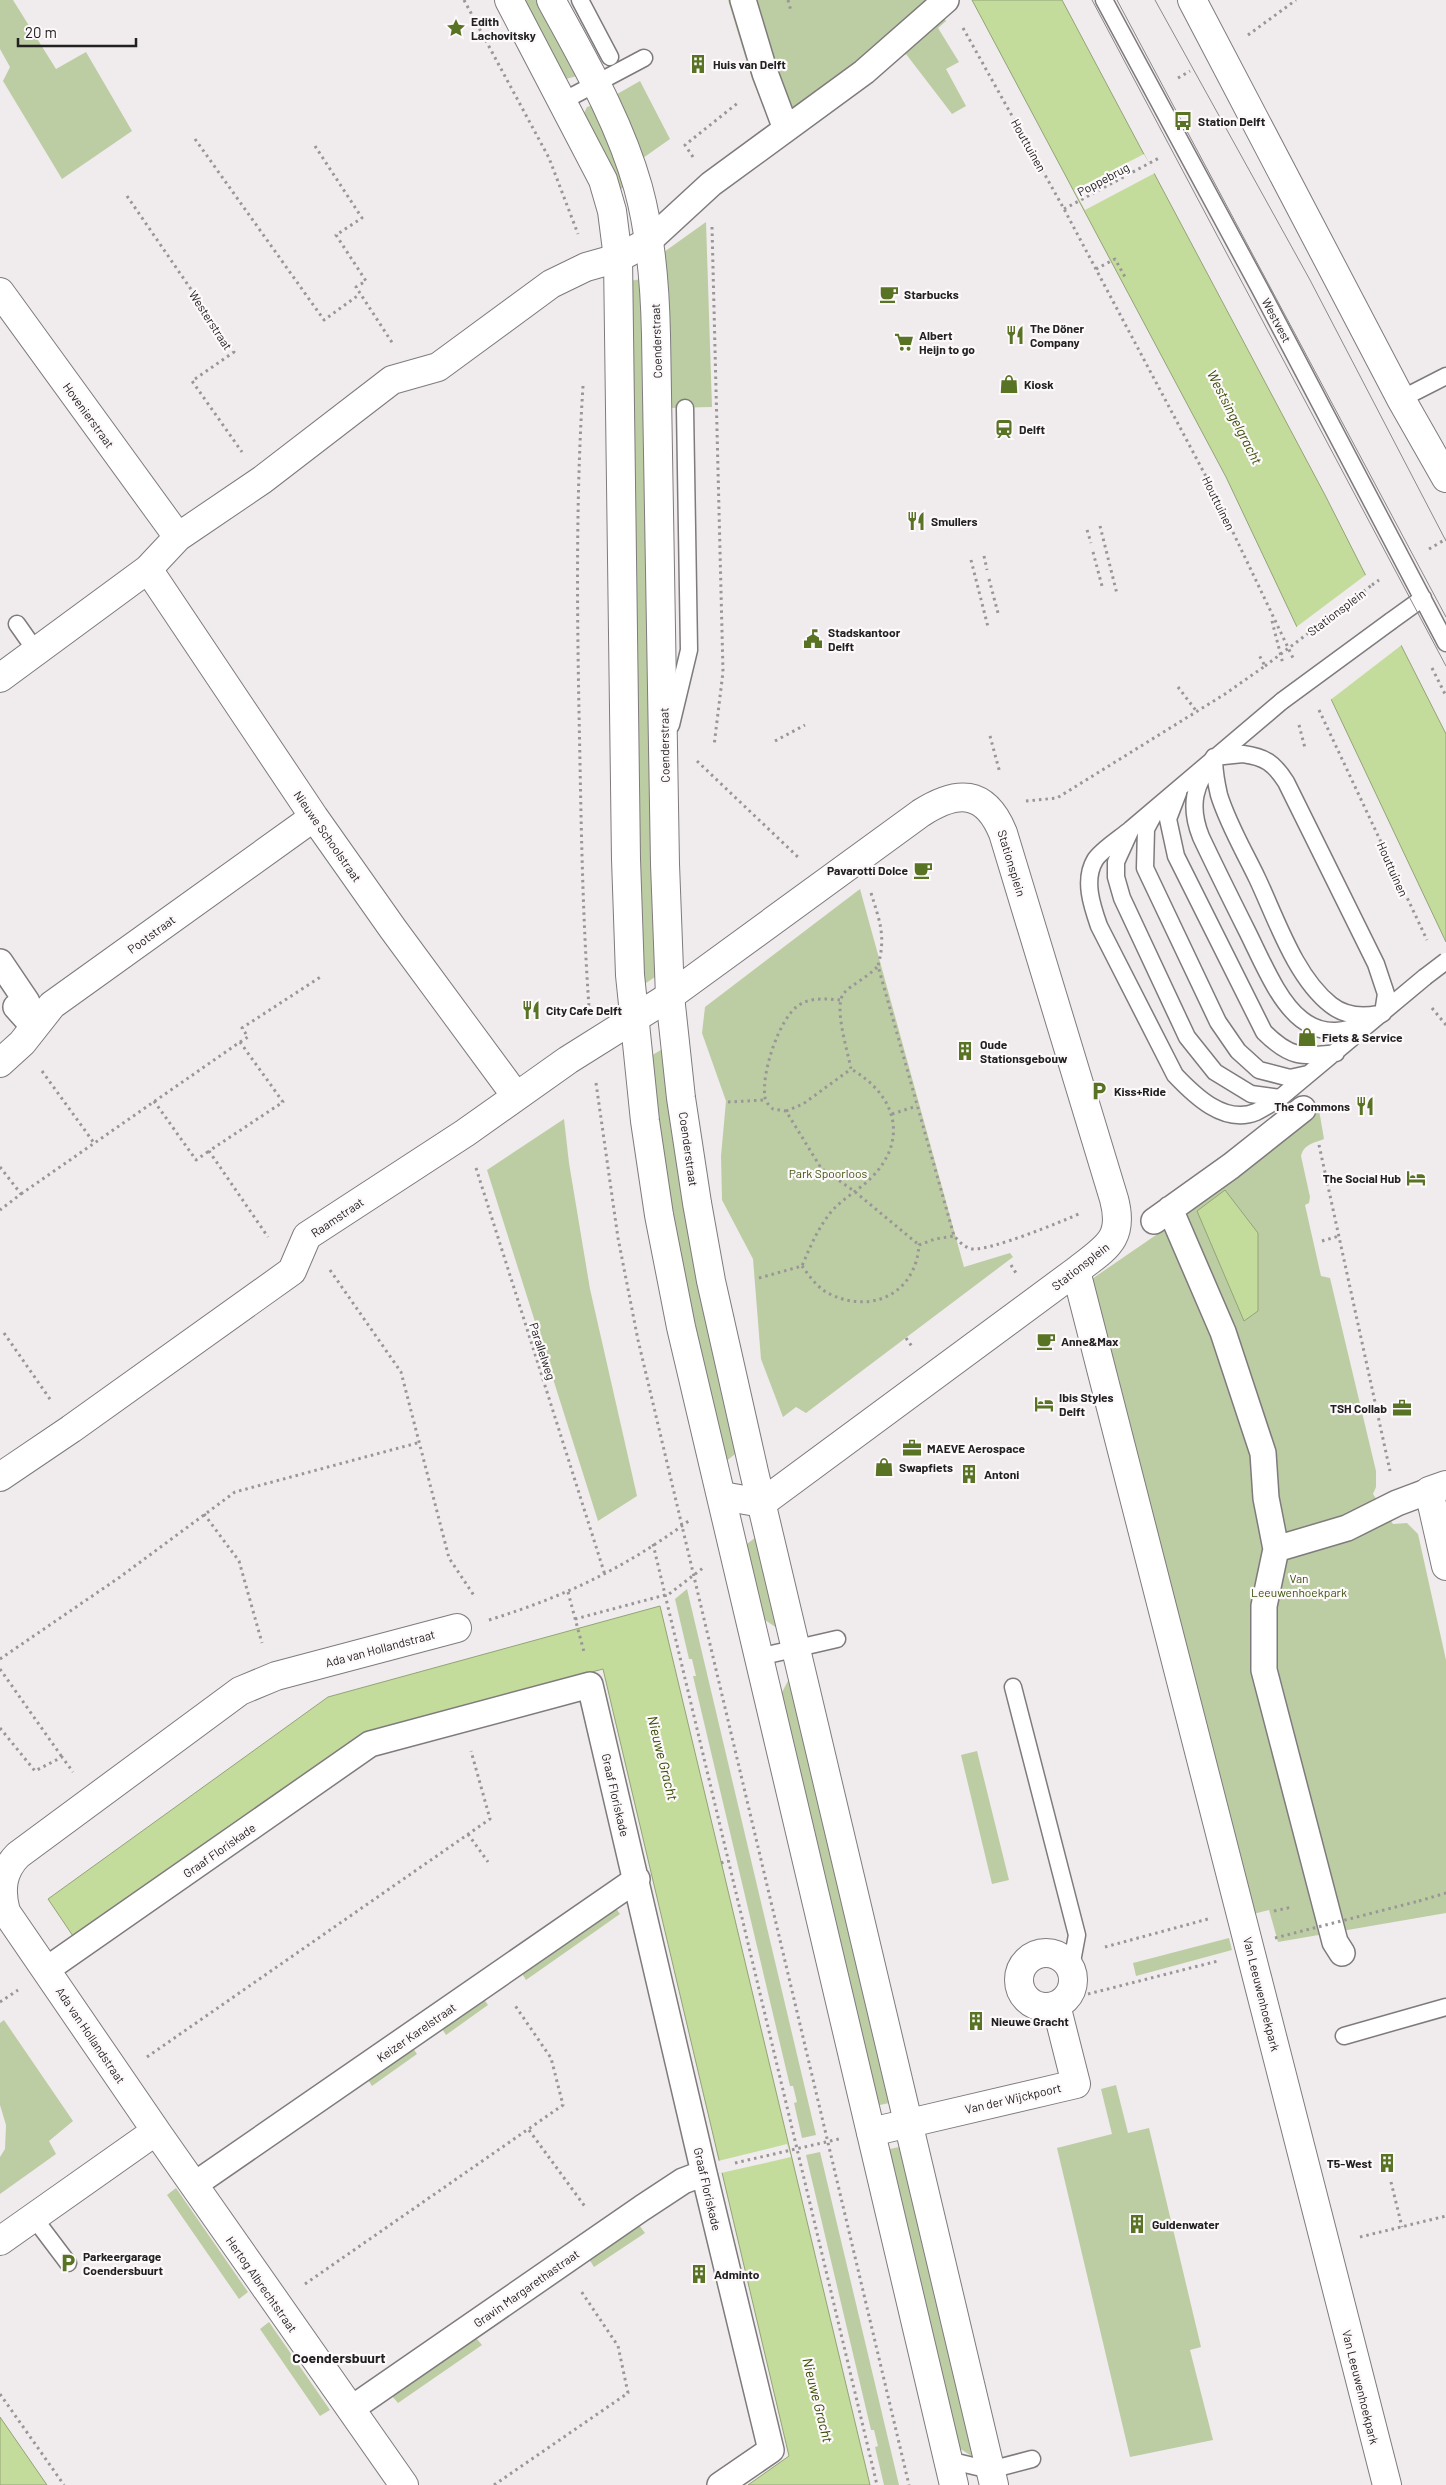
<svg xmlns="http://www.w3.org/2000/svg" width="1446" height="2485" font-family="Barlow,sans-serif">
<rect width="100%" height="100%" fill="#f0ebed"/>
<path fill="#bccda3" d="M 0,0 L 13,0 L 56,69 L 86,52 L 132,131 L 62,179 L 3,81 L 10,67 L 0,49 Z
M 516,0 L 539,0 L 577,76 L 566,79 Z
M 728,0 L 933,0 L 946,21 L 938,28 L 959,62 L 946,69 L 966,106 L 952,114 L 906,54 L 780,146 L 752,79 Z
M 640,81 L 670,139 L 643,158 L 612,97 Z
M 593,105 L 626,186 L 614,193 L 582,117 L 587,107 Z
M 706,222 L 712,407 L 668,408 L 664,252 Z
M 641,279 L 643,283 L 661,973 L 643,985 L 636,824 L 630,281 Z
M 860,889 L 964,1267 L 1010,1253 L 1013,1257 L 806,1413 L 796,1407 L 783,1417 L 761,1359 L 753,1259 L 722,1200 L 721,1156 L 726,1101 L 702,1033 L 705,1007 Z
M 666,1047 L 739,1451 L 725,1462 L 672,1228 L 649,1057 Z
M 1319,1110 L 1324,1139 C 1314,1143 1304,1144 1301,1156 L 1310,1197 L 1309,1203 L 1305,1205 L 1321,1276 L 1330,1278 L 1376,1471 L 1376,1487 L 1373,1494 L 1393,1524 L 1407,1523 L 1418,1534 L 1446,1660 L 1446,1913 L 1278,1942 L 1269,1910 L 1253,1914 L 1089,1281 L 1156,1235 Z
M 564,1119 L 569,1163 L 590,1289 L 637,1496 L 598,1521 L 487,1170 Z
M 760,1534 L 781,1626 L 777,1628 L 759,1616 L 743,1547 Z
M 687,1589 L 816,2135 L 802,2138 L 794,2103 L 797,2102 L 793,2086 L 790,2086 L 693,1676 L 696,1676 L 692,1659 L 689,1659 L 675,1599 Z
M 789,1679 L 894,2102 L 875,2106 L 779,1698 Z
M 977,1751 L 1009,1880 L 992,1884 L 961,1755 Z
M 615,1907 L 620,1914 L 526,1980 L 521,1972 Z
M 1229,1938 L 1232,1950 L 1136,1976 L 1133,1963 Z
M 483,1998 L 488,2005 L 446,2035 L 441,2027 Z
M 4,2020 L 73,2121 L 49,2141 L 56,2154 L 0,2194 L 0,2157 L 5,2149 L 6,2125 L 0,2105 L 0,2023 Z
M 412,2047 L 417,2054 L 372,2086 L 367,2078 Z
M 1116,2085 L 1128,2133 L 1149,2128 L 1201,2347 L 1190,2350 L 1213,2440 L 1130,2457 L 1057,2148 L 1112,2134 L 1101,2089 Z
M 904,2146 L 975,2456 L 973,2457 L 956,2446 L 885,2150 Z
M 820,2152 L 899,2485 L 884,2485 L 875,2447 L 878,2446 L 874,2430 L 871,2430 L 806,2155 Z
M 176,2188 L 248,2292 L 239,2299 L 167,2195 Z
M 639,2225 L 645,2233 L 594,2267 L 589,2259 Z
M 269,2322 L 330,2410 L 320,2416 L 260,2329 Z
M 476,2338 L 482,2345 L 398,2403 L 392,2396 Z"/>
<path fill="#c3dc9c" stroke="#93a477" d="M 972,0 L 1062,0 L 1325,495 L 1446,734 L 1446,942 L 1226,477 Z
M 1225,1190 L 1258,1233 L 1258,1311 L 1244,1321 L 1197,1211 Z
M 660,1606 L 870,2485 L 748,2485 L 789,2456 L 603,1669 L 365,1734 L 73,1936 L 48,1899 L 328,1697 Z
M 0,2417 L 47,2485 L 0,2485 Z"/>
<path fill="#f0ebed" d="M 1144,154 L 1155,173 L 1085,210 L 1074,190 Z
M 1367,574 L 1403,644 L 1329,701 L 1295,628 Z
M 787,2144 L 791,2157 L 721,2173 L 718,2161 Z"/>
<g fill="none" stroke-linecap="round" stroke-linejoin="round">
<g stroke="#7f7b7c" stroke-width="19">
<path id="service" d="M 580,0 L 610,57
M 1104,0 L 1260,289 L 1446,643
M 563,101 L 644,58
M 1401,399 L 1446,376
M 1391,621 L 1423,598
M 17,624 L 36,651
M 671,725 L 689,650 L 685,408
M 1243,754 C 1265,757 1274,763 1286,782 L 1376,964 L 1386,994 L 1383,1013 C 1303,1065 1278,994 1248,933 C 1232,901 1216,869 1201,837 C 1188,804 1195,785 1214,757 Z
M 1214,757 C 1214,770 1216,782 1219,795 C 1228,824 1244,851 1257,878 C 1276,918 1295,977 1331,1005 C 1345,1016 1362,1017 1378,1014
M 1178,793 L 1168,819 L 1176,856 L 1264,1032 C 1289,1057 1302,1058 1336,1053
M 1154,814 L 1146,829 L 1145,868 L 1218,1022 L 1238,1051 L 1259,1070 L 1290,1078 L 1308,1074
M 1131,829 C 1122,837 1101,850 1095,860 C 1083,880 1092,906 1099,926 L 1175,1075 C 1194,1095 1224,1125 1256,1112 C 1264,1108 1272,1103 1280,1098 L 1425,977
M 1280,1098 L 1251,1094 L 1215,1072 L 1187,1037 L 1122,898 L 1116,877 L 1116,862 L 1131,829 L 1282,701
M 759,1657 L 837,1639
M 1013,1687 L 1077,1935 L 1071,1967
M 1344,2036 L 1446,2007
M 34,2218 L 68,2263
M 948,2460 L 990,2470 L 1032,2459"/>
</g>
<g stroke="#7f7b7c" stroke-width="28">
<path id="pedestrian" d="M 743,0 L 765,73 L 786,129
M 648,242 L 711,184 L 864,72 L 946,0
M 0,962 L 27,1002 L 16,1007 L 33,1026
M 1170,1209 L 1223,1332 L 1263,1453 L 1266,1498 L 1276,1549 L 1264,1606 L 1264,1670 L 1335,1942 L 1342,1953
M 1154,1221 L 1231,1166 L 1303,1109
M 1276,1549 L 1347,1528 L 1397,1503 L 1429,1491
M 46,1970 L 370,1744 L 590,1685 L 704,2173 L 771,2450 L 720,2485
M 194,2185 L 637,1879
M 351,2409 L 642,2208 L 683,2181 L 704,2173"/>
</g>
<g stroke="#7f7b7c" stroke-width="30">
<path id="minor" d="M 1192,0 L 1401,399 L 1446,478
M 0,292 L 178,537
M 148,569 L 314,817 L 393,929 L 516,1096
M 0,678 L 148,569 L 178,537 L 262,480 L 392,380 L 438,367 L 551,284 L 586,267 L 618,258 L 648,242
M 0,1063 L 22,1043 L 52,1005 L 314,817
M 1076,1271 L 1387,2485
M 0,1477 L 71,1429 L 292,1271 L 307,1236 L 465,1133 L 568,1060 L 670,996 L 921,813 C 957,790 985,789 1003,833 L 1114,1199 C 1125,1240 1105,1248 1076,1271 L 762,1503 L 722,1496
M 1446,1485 L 1429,1491 L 1446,1566
M1019 1980a27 27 0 1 1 54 0a27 27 0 1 1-54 0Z
M 156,2131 L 404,2485
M 871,2132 L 1076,2084 L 1056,2005
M 0,2241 L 156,2131 L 6,1912 C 0,1890 2,1871 18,1855 L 240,1691 L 276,1676 L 457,1628"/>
</g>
<g stroke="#7f7b7c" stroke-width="30">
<path id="tertiary" d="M 509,0 L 603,180 L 612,211 L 618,258 L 626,859 L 630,975 L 645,1121 L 659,1215 L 681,1327 L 954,2485
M 551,0 C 584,61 619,120 638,187 C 651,234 655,286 656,335 L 665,864 L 670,996 L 681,1098 L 697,1203 L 711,1281 L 754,1472 L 994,2485"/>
</g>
<path stroke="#9a9697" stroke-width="3" stroke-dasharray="2.5 4" stroke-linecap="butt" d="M 464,0 L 549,158 L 578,234
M 788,0 L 791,11
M 963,28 L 1064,209 L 1210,484 L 1293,658
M 1248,35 L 1296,0
M 1178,78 L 1190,71
M 195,139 L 324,320 L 360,294
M 315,146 L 362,218 L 336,235 L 366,281 L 356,287 L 393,344
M 693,157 L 685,145 L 739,102
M 127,196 L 234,352 L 192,381 L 242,452
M 1064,209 L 1159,158
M 712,227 L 723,672 L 714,746
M 1096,269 L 1115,259 L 1125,277
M 583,386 C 576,495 577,603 579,712 C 581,811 582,909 589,1007
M 1100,526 L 1117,594
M 1087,530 L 1091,543
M 1429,549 L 1446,539
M 1093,552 L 1102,586
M 984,556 L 987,570
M 971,560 L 988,627
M 989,579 L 998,613
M 1372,585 L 1379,580
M 1272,621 L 1283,664
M 1432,668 L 1446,696
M 1178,687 L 1197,712
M 1319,710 L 1427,940
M 1299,725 L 1305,748
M 990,736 L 1000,773
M 775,741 L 805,725
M 697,761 L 799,858
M 1026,801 L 1057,798 L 1225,694 L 1265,666 L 1259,655
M 871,893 C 880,922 886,936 878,966 L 954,1236 C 959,1241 964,1248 973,1249 C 992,1250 1061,1222 1081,1213
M 840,1000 C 826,999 811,997 799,1005 C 779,1018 761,1074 765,1097 C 765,1102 770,1106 773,1109 L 786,1111 L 821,1168 L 854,1191 L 919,1245
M 1432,1008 L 1446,1025
M 240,1042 L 248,1037 L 242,1028 L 322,976
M 1025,1061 L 1036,1058
M 42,1071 L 94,1143
M 596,1083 L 618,1238 L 638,1340 L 909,2485
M 154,1101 L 196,1160 L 209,1151
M 728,1102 L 765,1100
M 786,1111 L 803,1104 L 851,1069 C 848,1052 833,1006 844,993 C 851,985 868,977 878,966
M 892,1114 L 917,1106
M 1319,1145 L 1390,1471
M 0,1167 L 21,1194 L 0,1210
M 476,1168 L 605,1575
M 21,1194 L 240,1042 L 283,1102 L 209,1151 L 268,1237
M 1322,1241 L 1339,1236
M 1011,1265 L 1016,1273
M 802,1266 C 810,1277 819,1290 832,1295 C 874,1314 916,1292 919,1245 L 935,1239 L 954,1236
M 330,1270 L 401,1372 L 449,1558 L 475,1597
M 759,1278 L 802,1266 C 810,1247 818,1228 831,1212 C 842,1199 859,1190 871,1178 C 910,1139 895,1094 851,1069
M 4,1333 L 52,1402
M 906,1338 L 913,1348
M 204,1514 L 239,1561 L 262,1643
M 653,1544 L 877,2485
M 568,1592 L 584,1652
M 575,1619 L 669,1594 L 703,1568
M 489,1620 C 566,1596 625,1568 690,1520
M 0,1659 L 120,1577 L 235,1492 L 421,1442
M 0,1669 L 62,1757
M 0,1728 L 35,1771 L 62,1757 L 73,1772
M 468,1834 L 488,1862
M 721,1863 L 728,1861
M 1419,1901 L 1446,1893
M 1274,1911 L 1292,1907
M 1105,1947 L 1208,1919
M 1088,1994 L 1218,1961
M 0,2002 L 18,1990
M 147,2057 L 490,1819 L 471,1751
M 529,2130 L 586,2208
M 735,2163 L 839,2139
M 1391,2182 L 1402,2227
M 1360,2237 L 1446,2216
M 305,2284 L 563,2105 L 551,2058 L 514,2004
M 0,2394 L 64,2485
M 494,2485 L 628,2393 L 618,2346 L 581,2291"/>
<use href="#service" stroke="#fff" stroke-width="16"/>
<use href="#pedestrian" stroke="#fff" stroke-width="25"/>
<use href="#minor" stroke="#fff" stroke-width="28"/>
<use href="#tertiary" stroke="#fff" stroke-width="28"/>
<path stroke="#8c898a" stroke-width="1" d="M 1092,0 L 1446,666
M 1117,0 L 1446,617
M 1155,0 L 1310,280 L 1446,541"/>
<g stroke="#7f7b7c" stroke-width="19" stroke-linecap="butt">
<path id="service-bridge" d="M 1282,701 L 1391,621
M 1425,977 L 1446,961"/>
</g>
<path stroke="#9a9697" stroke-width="3" stroke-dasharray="2.5 4" stroke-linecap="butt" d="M 1265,666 L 1372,585
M 1275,1938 L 1419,1901"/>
<use href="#service-bridge" stroke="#fff" stroke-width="16"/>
</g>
<defs>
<g id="sight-bare" transform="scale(1.5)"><path d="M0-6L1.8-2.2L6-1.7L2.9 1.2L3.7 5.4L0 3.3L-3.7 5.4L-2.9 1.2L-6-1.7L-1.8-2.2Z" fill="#597325" stroke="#fdf9fa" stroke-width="2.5" paint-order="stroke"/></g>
<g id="building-bare" transform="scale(1.5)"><path d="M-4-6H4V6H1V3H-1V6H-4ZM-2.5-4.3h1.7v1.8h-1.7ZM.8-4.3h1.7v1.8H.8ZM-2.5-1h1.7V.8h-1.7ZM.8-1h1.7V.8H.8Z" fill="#597325" stroke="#fdf9fa" stroke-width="2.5" paint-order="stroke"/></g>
<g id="bus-bare" transform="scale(1.5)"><path d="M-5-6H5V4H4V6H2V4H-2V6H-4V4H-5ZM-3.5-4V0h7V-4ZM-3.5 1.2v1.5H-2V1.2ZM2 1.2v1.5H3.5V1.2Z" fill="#597325" stroke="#fdf9fa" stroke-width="2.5" paint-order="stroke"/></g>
<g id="cafe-bare" transform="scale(1.5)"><path d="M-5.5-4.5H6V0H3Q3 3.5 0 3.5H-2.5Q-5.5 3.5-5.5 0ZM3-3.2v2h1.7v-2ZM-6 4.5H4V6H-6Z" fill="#597325" stroke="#fdf9fa" stroke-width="2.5" paint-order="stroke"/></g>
<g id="restaurant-bare" transform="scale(1.5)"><path d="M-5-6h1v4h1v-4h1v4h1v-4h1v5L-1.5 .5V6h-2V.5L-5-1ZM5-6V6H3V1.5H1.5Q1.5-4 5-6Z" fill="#597325" stroke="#fdf9fa" stroke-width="2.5" paint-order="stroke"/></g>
<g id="supermarket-bare" transform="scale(1.5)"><path d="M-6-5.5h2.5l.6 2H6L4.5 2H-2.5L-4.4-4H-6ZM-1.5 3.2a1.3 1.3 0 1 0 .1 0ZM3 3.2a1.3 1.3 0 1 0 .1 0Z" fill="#597325" stroke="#fdf9fa" stroke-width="2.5" paint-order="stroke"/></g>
<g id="shop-bare" transform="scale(1.5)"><path d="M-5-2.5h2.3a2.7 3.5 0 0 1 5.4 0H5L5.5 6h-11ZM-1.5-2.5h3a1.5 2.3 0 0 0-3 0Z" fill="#597325" stroke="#fdf9fa" stroke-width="2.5" paint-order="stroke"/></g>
<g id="station-bare" transform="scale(1.5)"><path d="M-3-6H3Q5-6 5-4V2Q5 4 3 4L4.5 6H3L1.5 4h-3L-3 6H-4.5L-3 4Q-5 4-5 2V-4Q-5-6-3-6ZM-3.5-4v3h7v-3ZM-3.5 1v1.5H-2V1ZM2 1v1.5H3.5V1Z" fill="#597325" stroke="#fdf9fa" stroke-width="2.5" paint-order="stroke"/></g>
<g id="civic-bare" transform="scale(1.5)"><path d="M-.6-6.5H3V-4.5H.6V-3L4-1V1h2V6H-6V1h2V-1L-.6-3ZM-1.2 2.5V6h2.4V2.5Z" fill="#597325" stroke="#fdf9fa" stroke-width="2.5" paint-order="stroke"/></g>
<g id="parking-bare" transform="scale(1.5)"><path d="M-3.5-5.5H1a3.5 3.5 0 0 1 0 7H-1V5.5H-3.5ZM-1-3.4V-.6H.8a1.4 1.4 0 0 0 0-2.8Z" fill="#597325" stroke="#fdf9fa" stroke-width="2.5" paint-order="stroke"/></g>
<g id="hotel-bare" transform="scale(1.5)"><path d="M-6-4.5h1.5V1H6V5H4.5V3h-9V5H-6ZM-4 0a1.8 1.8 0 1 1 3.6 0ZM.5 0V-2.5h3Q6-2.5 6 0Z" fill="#597325" stroke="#fdf9fa" stroke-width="2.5" paint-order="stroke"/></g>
<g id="office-bare" transform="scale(1.5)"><path d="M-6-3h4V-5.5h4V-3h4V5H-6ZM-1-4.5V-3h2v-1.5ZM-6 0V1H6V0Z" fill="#597325" stroke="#fdf9fa" stroke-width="2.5" paint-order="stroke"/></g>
</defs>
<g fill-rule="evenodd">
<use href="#sight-bare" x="456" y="28"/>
<use href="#building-bare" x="698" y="64"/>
<use href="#bus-bare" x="1183" y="121"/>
<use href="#cafe-bare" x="889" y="294"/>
<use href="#restaurant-bare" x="1015" y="335"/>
<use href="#supermarket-bare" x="904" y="342"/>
<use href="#shop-bare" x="1009" y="384"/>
<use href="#station-bare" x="1004" y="429"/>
<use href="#restaurant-bare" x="916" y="521"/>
<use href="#civic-bare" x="813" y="639"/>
<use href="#cafe-bare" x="923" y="870"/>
<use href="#restaurant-bare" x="531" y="1010"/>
<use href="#shop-bare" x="1307" y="1037"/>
<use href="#building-bare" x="965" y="1051"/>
<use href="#parking-bare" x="1099" y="1091"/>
<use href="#restaurant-bare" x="1365" y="1106"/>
<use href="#hotel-bare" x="1416" y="1178"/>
<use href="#cafe-bare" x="1046" y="1341"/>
<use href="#hotel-bare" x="1044" y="1404"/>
<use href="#office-bare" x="1402" y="1408"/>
<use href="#office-bare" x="912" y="1448"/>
<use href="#shop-bare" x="884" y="1467"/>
<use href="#building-bare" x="969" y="1474"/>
<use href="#building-bare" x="976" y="2021"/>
<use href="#building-bare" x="1387" y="2163"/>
<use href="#building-bare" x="1137" y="2224"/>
<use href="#parking-bare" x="68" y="2263"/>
<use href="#building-bare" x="699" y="2274"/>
</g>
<g text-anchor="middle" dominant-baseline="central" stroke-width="4.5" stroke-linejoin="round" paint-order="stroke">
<g font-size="12" font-weight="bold" fill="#222121" stroke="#fdf9fa" text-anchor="start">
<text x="471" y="21">Edith<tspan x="471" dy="14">Lachovitsky</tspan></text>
<text x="713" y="64">Huis van Delft</text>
<text x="1198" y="121">Station Delft</text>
<text x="904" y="294">Starbucks</text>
<text x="1030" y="328">The Döner<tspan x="1030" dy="14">Company</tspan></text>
<text x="919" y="335">Albert<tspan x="919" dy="14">Heijn to go</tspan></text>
<text x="1024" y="384">Kiosk</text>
<text x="1019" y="429">Delft</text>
<text x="931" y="521">Smullers</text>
<text x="828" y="632">Stadskantoor<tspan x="828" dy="14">Delft</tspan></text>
<text x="908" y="870" text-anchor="end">Pavarotti Dolce</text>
<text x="546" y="1010">City Cafe Delft</text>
<text x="1322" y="1037">Fiets &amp; Service</text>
<text x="980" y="1044">Oude<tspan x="980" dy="14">Stationsgebouw</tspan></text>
<text x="1114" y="1091">Kiss+Ride</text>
<text x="1350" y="1106" text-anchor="end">The Commons</text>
<text x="1401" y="1178" text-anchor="end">The Social Hub</text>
<text x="1061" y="1341">Anne&amp;Max</text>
<text x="1059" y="1397">Ibis Styles<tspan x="1059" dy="14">Delft</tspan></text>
<text x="1387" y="1408" text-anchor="end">TSH Collab</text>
<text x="927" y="1448">MAEVE Aerospace</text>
<text x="899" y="1467">Swapfiets</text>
<text x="984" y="1474">Antoni</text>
<text x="991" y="2021">Nieuwe Gracht</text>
<text x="1372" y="2163" text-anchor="end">T5-West</text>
<text x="1152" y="2224">Guldenwater</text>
<text x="83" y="2256">Parkeergarage<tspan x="83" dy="14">Coendersbuurt</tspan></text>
<text x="714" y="2274">Adminto</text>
</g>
<g font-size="12" fill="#222121" stroke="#fdf9fa">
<text transform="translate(1029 145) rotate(61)">Houttuinen</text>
<text transform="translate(1103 179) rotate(-28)">Poppebrug</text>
<text transform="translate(211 320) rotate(57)">Westerstraat</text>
<text transform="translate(1277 320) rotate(62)">Westvest</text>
<text transform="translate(656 341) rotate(-92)">Coenderstraat</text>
<text transform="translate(89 415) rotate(54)">Hovenierstraat</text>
<text transform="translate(1219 503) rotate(64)">Houttuinen</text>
<text transform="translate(1336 612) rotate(-37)">Stationsplein</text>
<text transform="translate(664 745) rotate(-91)">Coenderstraat</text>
<text transform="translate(328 836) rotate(55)">Nieuwe Schoolstraat</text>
<text transform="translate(1012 863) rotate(73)">Stationsplein</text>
<text transform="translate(1393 869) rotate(66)">Houttuinen</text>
<text transform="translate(151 934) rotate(-36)">Pootstraat</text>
<text transform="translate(689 1149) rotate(82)">Coenderstraat</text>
<text transform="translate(337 1217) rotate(-34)">Raamstraat</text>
<text transform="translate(1080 1266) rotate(-38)">Stationsplein</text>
<text transform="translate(543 1351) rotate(72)">Parallelweg</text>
<text transform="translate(380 1648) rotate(-15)">Ada van Hollandstraat</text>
<text transform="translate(616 1795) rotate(77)">Graaf Floriskade</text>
<text transform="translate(219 1850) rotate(-35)">Graaf Floriskade</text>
<text transform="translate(1262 1994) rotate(76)">Van Leeuwenhoekpark</text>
<text transform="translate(416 2032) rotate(-35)">Keizer Karelstraat</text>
<text transform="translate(91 2035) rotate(56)">Ada van Hollandstraat</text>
<text transform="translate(1013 2098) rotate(-13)">Van der Wijckpoort</text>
<text transform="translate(708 2189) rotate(77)">Graaf Floriskade</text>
<text transform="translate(262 2284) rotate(55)">Hertog Albrechtstraat</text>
<text transform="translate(526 2288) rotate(-35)">Gravin Margarethastraat</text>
<text transform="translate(1361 2387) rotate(76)">Van Leeuwenhoekpark</text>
</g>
<g font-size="12" fill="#3c520c" stroke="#fdf9fa">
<text x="828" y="1173">Park Spoorloos</text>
<text x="1299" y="1578">Van<tspan x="1299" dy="14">Leeuwenhoekpark</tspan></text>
</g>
<g font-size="14" font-style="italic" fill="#354900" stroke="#fdf9fa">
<text transform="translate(1235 417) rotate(63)">Westsingelgracht</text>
<text transform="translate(663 1758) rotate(76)">Nieuwe Gracht</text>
<text transform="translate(818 2400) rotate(76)">Nieuwe Gracht</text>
</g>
<g font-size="14" font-weight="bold" fill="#222121" stroke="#fdf9fa">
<text x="339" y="2357">Coendersbuurt</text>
</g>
</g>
<path d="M18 38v8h118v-8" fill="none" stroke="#222121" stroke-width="2.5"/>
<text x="25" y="38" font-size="15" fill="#222121" stroke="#fdf9fa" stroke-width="4" paint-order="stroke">20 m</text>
</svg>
